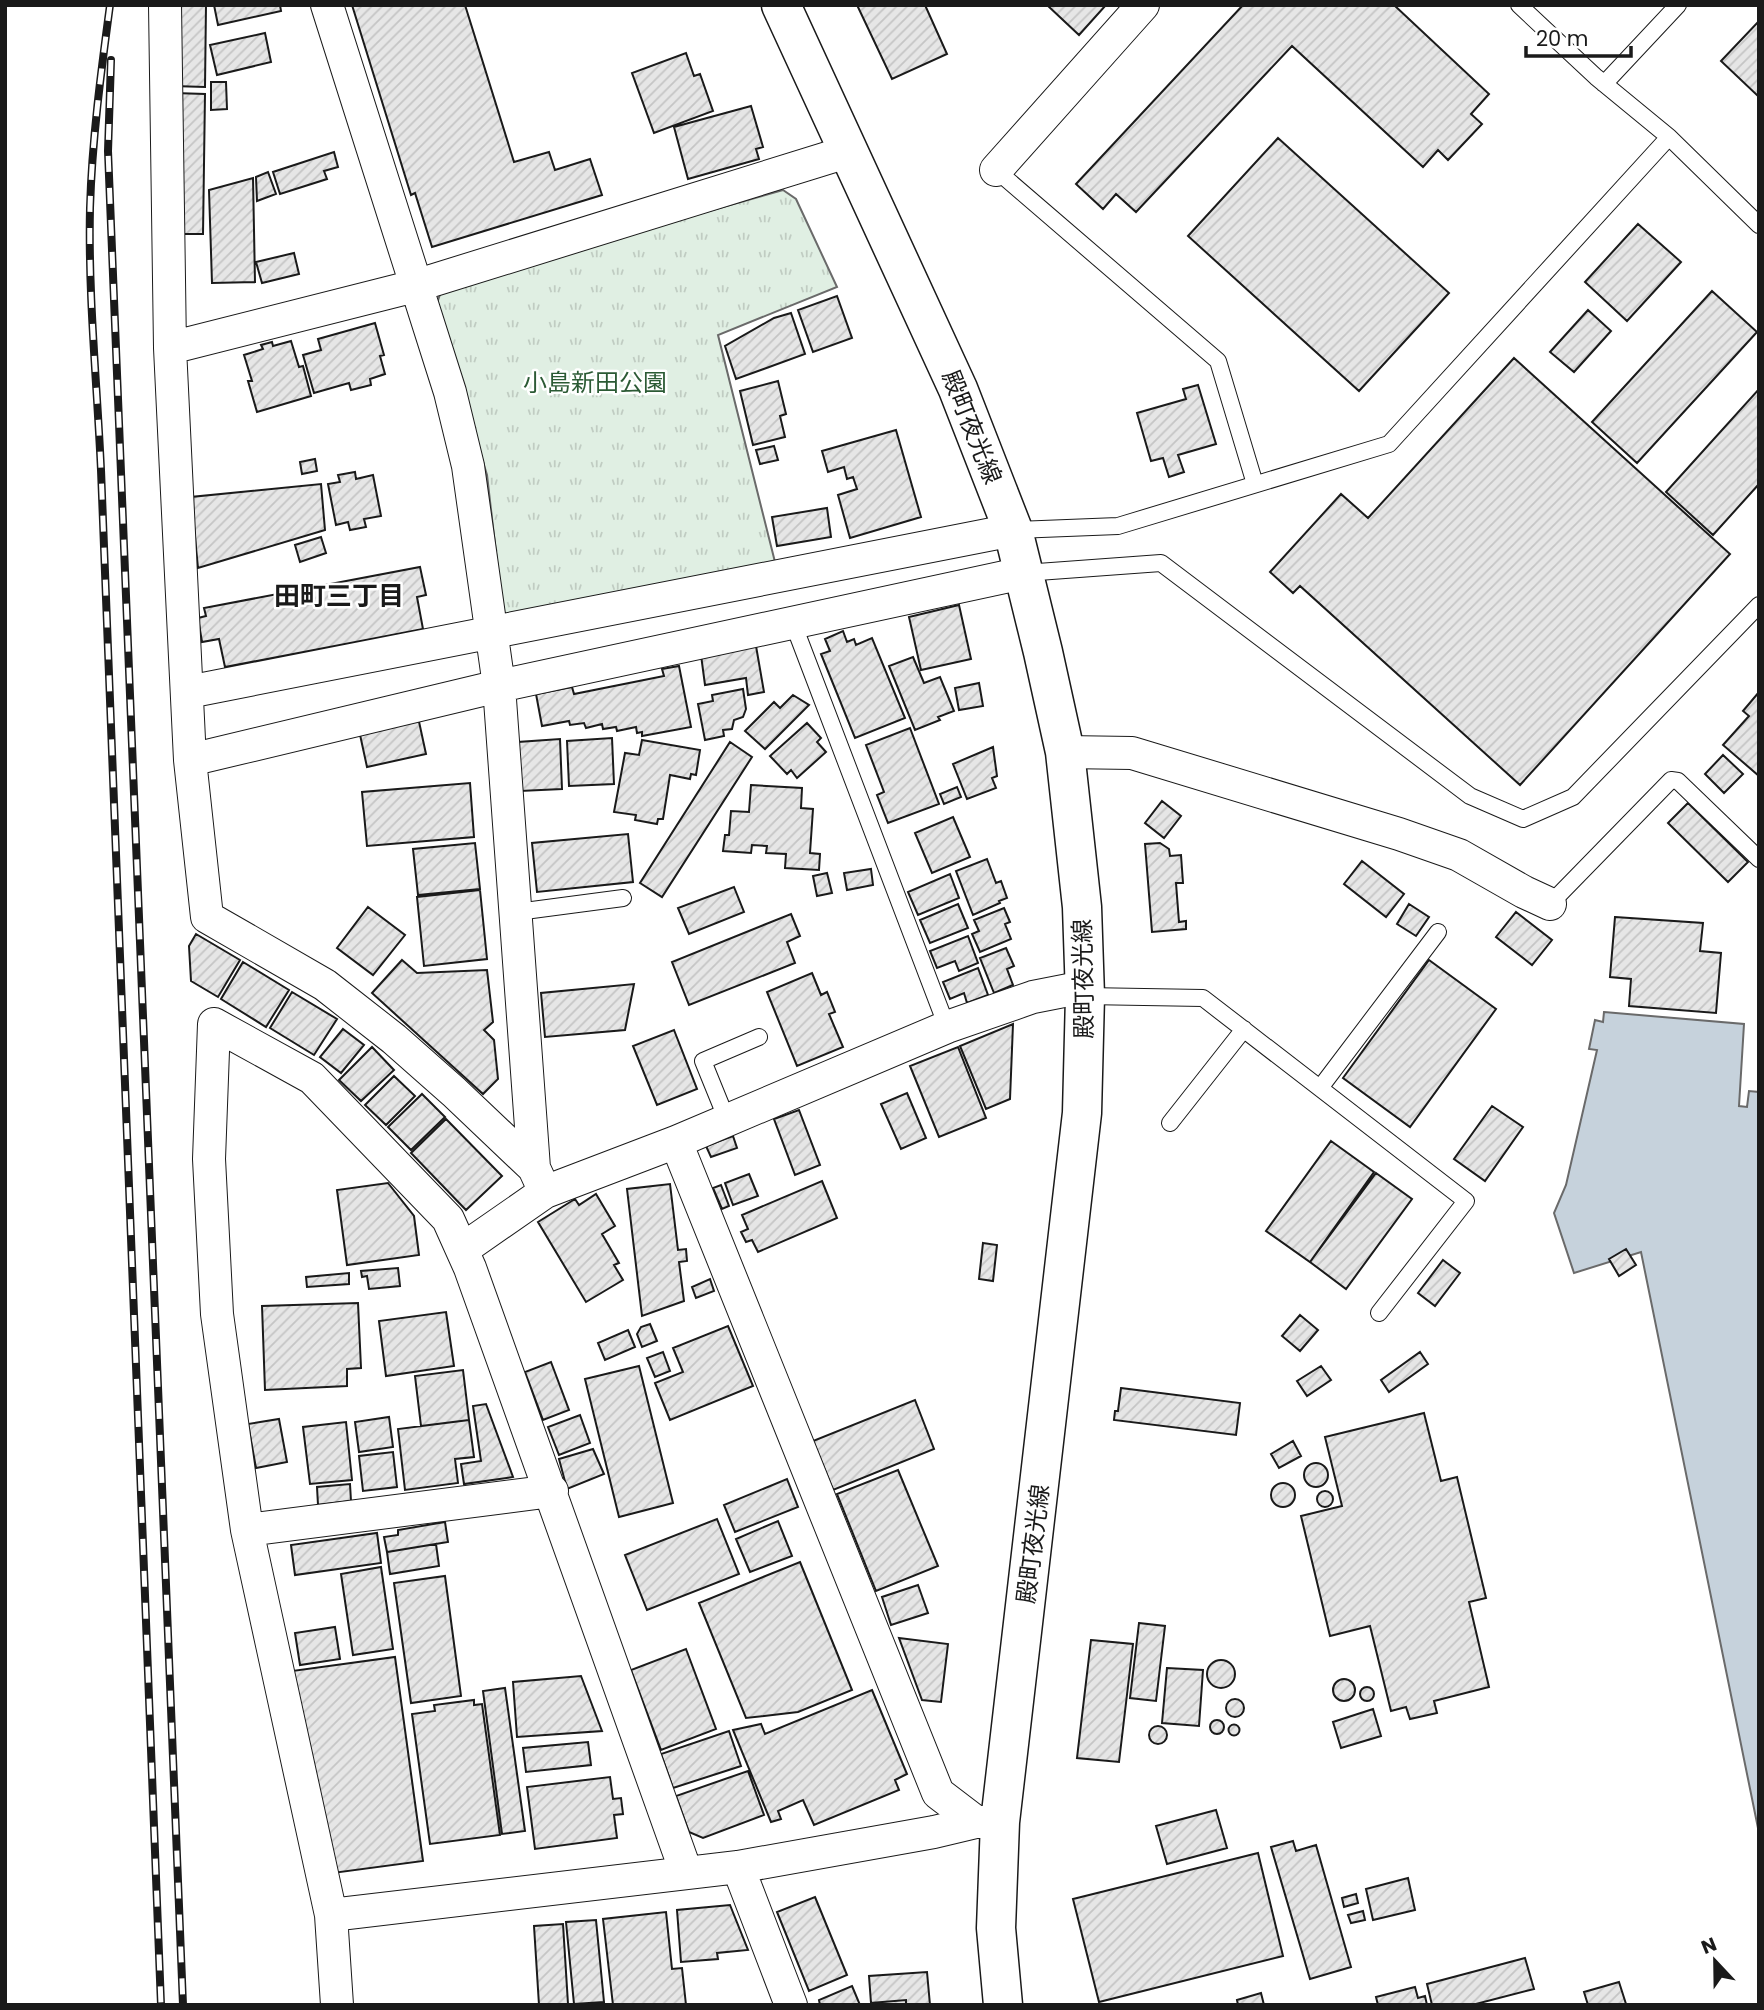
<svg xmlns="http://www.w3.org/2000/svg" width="1764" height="2010" font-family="Poppins,'Noto Sans JP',sans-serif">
<defs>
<pattern id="grass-tufts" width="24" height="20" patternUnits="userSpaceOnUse" patternTransform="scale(1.75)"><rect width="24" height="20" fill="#e0efe3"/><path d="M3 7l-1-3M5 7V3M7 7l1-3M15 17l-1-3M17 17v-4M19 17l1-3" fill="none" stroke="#c0ccc2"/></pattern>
<pattern id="building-hatch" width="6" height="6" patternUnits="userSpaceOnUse" patternTransform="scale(1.75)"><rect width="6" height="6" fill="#e6e6e6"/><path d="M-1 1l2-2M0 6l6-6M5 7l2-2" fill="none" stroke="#c5c5c5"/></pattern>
</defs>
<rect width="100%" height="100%" fill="#fff"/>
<path fill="url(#grass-tufts)" stroke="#6a6a6a" stroke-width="2" d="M 783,190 L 796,199 L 837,287 L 718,335 L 776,566 L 504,622 L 487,475 L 436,306 L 443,286 Z"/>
<path fill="#c6d2dc" stroke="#6a6a6a" stroke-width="2" d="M 1604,1012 L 1744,1024 L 1739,1106 L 1747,1107 L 1749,1091 L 1759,1092 L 1759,1833 L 1641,1252 L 1574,1273 L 1554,1213 L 1566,1185 L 1597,1050 L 1589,1049 L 1595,1020 L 1603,1022 Z"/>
<path fill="url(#building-hatch)" stroke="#1a1a1a" stroke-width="2" d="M 174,5 L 206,5 L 205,87 L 173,86 Z
M 214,5 L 280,5 L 281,11 L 218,25 Z
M 352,5 L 465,5 L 514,162 L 549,152 L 555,170 L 590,159 L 602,195 L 432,247 L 415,193 L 411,195 Z
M 857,5 L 925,5 L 947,54 L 892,79 Z
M 1047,5 L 1106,5 L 1079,35 Z
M 1243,5 L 1394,5 L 1489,94 L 1471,114 L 1482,124 L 1448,160 L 1438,150 L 1423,167 L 1292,46 L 1136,212 L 1116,194 L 1103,209 L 1076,184 Z
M 1759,21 L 1759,97 L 1721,61 Z
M 265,33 L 271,62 L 217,75 L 210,45 Z
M 686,53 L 694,76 L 700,74 L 713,111 L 654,133 L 632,73 Z
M 211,82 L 226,82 L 227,109 L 211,110 Z
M 174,93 L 205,94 L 203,234 L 172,234 Z
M 751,106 L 763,147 L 756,149 L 759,159 L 688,179 L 674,127 Z
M 1278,138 L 1449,293 L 1359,391 L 1188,236 Z
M 334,152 L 338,167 L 324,171 L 327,179 L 280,194 L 273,172 Z
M 268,172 L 276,194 L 257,201 L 256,177 Z
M 253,178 L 255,282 L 212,283 L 209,190 Z
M 1638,224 L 1681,262 L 1627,321 L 1585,282 Z
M 294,253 L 299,274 L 262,283 L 256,262 Z
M 1712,291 L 1757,332 L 1637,463 L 1592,422 Z
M 837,296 L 852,338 L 813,352 L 798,310 Z
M 1588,310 L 1611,331 L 1574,372 L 1550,352 Z
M 791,313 L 805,354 L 736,379 L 725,346 L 774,318 Z
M 375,323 L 384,355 L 380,356 L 385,374 L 370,379 L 371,385 L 351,390 L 349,383 L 314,393 L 303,355 L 321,350 L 318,339 Z
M 291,341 L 299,367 L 303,366 L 311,396 L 257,412 L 248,381 L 252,381 L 244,355 L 263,349 L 261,345 L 272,342 L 273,346 Z
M 1514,358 L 1730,554 L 1520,785 L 1300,586 L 1293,593 L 1270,572 L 1341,494 L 1368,518 Z
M 778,381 L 786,414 L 780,416 L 785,437 L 753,445 L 740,391 Z
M 1198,385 L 1216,444 L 1178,455 L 1184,472 L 1169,477 L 1163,458 L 1151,461 L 1137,413 L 1186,399 L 1183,389 Z
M 1759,389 L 1759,484 L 1713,535 L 1666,492 Z
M 896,430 L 921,517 L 850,538 L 838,495 L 857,489 L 853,477 L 847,479 L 844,467 L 828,472 L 822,451 Z
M 774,446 L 778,460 L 760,464 L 756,450 Z
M 315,459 L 317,471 L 302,474 L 300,462 Z
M 355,472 L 356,479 L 373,475 L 381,516 L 364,519 L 366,527 L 350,530 L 348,522 L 336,525 L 328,484 L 340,482 L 338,475 Z
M 321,484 L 325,530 L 198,568 L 191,497 Z
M 827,508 L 831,537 L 777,546 L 772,517 Z
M 321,537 L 326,553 L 300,562 L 295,545 Z
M 420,567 L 426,595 L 417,597 L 423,629 L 225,667 L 219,639 L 202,642 L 198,618 L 206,616 L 204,608 Z
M 959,605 L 971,659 L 921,670 L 909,617 Z
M 843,631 L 847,642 L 854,639 L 856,645 L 872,638 L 905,718 L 855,738 L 821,654 L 830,651 L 825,639 Z
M 756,646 L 764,692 L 748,695 L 746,678 L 705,685 L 701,655 Z
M 913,657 L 924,683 L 940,677 L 954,711 L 938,717 L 940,720 L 915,730 L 889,666 Z
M 679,666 L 691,727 L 642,736 L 642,732 L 637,733 L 636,727 L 617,731 L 616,727 L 603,729 L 602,724 L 586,728 L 584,723 L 570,725 L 569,721 L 542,726 L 536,694 L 572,687 L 574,694 L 664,676 L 662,669 Z
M 979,683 L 983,706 L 959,710 L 955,688 Z
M 743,689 L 746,709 L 743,717 L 734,720 L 732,729 L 723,730 L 724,736 L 705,740 L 698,704 L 713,701 L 712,695 Z
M 1759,692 L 1759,776 L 1723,745 L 1749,716 L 1743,711 Z
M 793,695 L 809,705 L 765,749 L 745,731 L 774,702 L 780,708 Z
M 418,717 L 426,754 L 367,767 L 359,730 Z
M 807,723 L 821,738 L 817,742 L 826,752 L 797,778 L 791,770 L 787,774 L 770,756 Z
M 910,728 L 939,804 L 888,823 L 877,795 L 884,792 L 866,745 Z
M 612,738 L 614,784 L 569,786 L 567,741 Z
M 560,739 L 562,789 L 520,791 L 518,742 Z
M 642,740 L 700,750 L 696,775 L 691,774 L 690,779 L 670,775 L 663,819 L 658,819 L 657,824 L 635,820 L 636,815 L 614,812 L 625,753 L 639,755 Z
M 730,742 L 752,757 L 662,897 L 640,883 Z
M 993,747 L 997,776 L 992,778 L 996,788 L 967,799 L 953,764 Z
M 1723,755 L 1743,774 L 1724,793 L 1705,774 Z
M 470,783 L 474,837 L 367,846 L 362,792 Z
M 751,785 L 802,788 L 801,808 L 813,809 L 810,853 L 820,854 L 819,870 L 785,868 L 786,854 L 766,853 L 767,846 L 752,845 L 751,853 L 723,851 L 725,835 L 729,835 L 731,811 L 749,812 Z
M 957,787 L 961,797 L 944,804 L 940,794 Z
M 1162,801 L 1181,816 L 1164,838 L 1145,823 Z
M 1688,803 L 1748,862 L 1728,882 L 1668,823 Z
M 953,817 L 970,857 L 932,873 L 915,833 Z
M 628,834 L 633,882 L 537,892 L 532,843 Z
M 475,843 L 480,889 L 418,895 L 413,849 Z
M 1160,843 L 1169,849 L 1170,856 L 1181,855 L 1183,883 L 1176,883 L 1179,922 L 1186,921 L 1186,929 L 1152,932 L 1145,844 Z
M 987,859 L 996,883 L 1001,881 L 1007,898 L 999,901 L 1000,903 L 973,915 L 956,871 Z
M 1362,861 L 1404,894 L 1386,917 L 1344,884 Z
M 871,869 L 873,885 L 847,890 L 844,873 Z
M 827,873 L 832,893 L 817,896 L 813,876 Z
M 950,874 L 959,898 L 918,915 L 908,892 Z
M 734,887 L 744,912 L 689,934 L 678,908 Z
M 480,890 L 487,959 L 424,966 L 417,897 Z
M 958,904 L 968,928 L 930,943 L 920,920 Z
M 1409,904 L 1429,917 L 1416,936 L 1397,924 Z
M 368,907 L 405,935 L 373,975 L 337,948 Z
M 1004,908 L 1010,922 L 1005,924 L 1011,939 L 980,952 L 972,934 L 979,931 L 974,920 Z
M 1516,912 L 1552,940 L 1532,965 L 1496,937 Z
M 791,914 L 800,936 L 787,942 L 795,963 L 689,1005 L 672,962 Z
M 1615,917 L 1703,923 L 1700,951 L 1721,953 L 1716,1013 L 1629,1006 L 1631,979 L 1610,977 Z
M 196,934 L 240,960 L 218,997 L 191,981 L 189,946 Z
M 968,936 L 978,963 L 959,971 L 955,961 L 937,968 L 930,951 Z
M 1006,948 L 1014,966 L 1007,969 L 1013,985 L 994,993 L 980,958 Z
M 402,960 L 417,973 L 487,970 L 493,1022 L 484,1030 L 494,1040 L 498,1079 L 483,1094 L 372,993 Z
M 1429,960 L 1496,1009 L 1410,1127 L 1343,1078 Z
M 243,962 L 289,990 L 266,1027 L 221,999 Z
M 978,968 L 988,995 L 967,1003 L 964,993 L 950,999 L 943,982 Z
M 812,973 L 821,995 L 827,992 L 835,1012 L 829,1014 L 843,1047 L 797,1066 L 767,992 Z
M 634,984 L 625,1030 L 545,1037 L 541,993 Z
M 292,992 L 337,1019 L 314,1055 L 270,1028 Z
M 1013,1024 L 1010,1099 L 986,1109 L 960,1046 Z
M 343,1029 L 364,1045 L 341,1073 L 320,1057 Z
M 674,1030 L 697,1089 L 657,1105 L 633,1046 Z
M 372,1047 L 394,1070 L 361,1101 L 339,1080 Z
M 958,1047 L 986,1118 L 939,1137 L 910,1066 Z
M 394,1076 L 415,1096 L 386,1125 L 365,1105 Z
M 907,1093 L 926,1138 L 901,1149 L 881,1104 Z
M 422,1094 L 445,1117 L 411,1150 L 388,1127 Z
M 1492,1106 L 1523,1127 L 1485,1181 L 1454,1159 Z
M 799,1110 L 820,1165 L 795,1175 L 774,1119 Z
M 446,1119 L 502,1176 L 466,1210 L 411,1153 Z
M 733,1136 L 737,1148 L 711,1157 L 706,1146 Z
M 1331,1141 L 1374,1172 L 1310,1262 L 1266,1231 Z
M 1376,1173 L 1412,1199 L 1346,1289 L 1310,1262 Z
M 749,1174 L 758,1196 L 733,1205 L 725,1183 Z
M 822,1181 L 837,1218 L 758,1252 L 752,1240 L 746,1242 L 741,1232 L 748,1229 L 742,1215 Z
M 388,1183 L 414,1216 L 419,1255 L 347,1265 L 337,1190 Z
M 670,1184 L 678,1250 L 686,1249 L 687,1261 L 679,1262 L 684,1301 L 642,1316 L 627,1189 Z
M 721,1185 L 729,1206 L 722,1209 L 713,1188 Z
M 596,1194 L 615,1226 L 602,1234 L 619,1263 L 614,1265 L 623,1280 L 586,1302 L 538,1222 L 575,1199 L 579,1205 Z
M 983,1243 L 997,1245 L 993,1281 L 979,1279 Z
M 1626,1249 L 1636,1265 L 1619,1276 L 1609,1259 Z
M 1443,1260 L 1460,1273 L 1435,1306 L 1418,1293 Z
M 398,1268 L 400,1286 L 369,1289 L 367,1276 L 362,1277 L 361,1271 Z
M 349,1273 L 349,1284 L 307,1287 L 306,1277 Z
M 710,1279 L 714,1291 L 696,1298 L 692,1287 Z
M 358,1303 L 361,1368 L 347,1369 L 347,1386 L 265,1390 L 262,1306 Z
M 446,1312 L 454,1366 L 386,1376 L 379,1321 Z
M 1300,1315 L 1318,1330 L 1300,1351 L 1282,1336 Z
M 650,1324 L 657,1341 L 642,1347 L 637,1334 L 641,1327 Z
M 728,1326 L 753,1386 L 670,1420 L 655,1383 L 683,1372 L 673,1348 Z
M 628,1330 L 635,1347 L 605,1360 L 598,1343 Z
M 663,1352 L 670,1371 L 655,1377 L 647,1358 Z
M 1420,1352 L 1428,1364 L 1389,1392 L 1381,1380 Z
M 551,1362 L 569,1410 L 543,1420 L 525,1372 Z
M 639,1366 L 673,1503 L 619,1517 L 585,1379 Z
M 1321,1366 L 1331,1380 L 1307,1396 L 1297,1381 Z
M 463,1370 L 469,1420 L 421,1426 L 415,1376 Z
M 1121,1388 L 1240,1403 L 1236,1435 L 1114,1420 L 1115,1411 L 1118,1411 Z
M 915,1400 L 934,1449 L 833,1490 L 813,1441 Z
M 486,1404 L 513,1477 L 464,1484 L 461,1464 L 481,1461 L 473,1406 Z
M 1424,1413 L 1441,1481 L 1457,1477 L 1486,1598 L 1469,1602 L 1489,1687 L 1434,1701 L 1437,1713 L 1410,1719 L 1406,1707 L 1391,1711 L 1370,1626 L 1330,1636 L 1301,1516 L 1342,1506 L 1325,1437 Z
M 580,1415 L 590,1443 L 559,1455 L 548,1427 Z
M 389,1417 L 393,1447 L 359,1452 L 355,1422 Z
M 279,1419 L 287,1462 L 256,1468 L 248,1424 Z
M 469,1420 L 474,1457 L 455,1459 L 458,1483 L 405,1490 L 398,1429 Z
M 346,1422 L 352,1480 L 310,1484 L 303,1427 Z
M 1293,1441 L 1301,1456 L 1279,1468 L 1271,1454 Z
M 593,1449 L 604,1474 L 567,1489 L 559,1459 Z
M 393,1452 L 397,1487 L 363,1491 L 359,1456 Z
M1304 1475a12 12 0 1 1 24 0a12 12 0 1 1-24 0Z
M 898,1470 L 938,1566 L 876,1591 L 837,1494 Z
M 787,1479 L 798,1507 L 735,1532 L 724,1505 Z
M1271 1495a12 12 0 1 1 24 0a12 12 0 1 1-24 0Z
M 350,1484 L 351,1501 L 318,1505 L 317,1487 Z
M1317 1499a8 8 0 1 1 16 0a8 8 0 1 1-16 0Z
M 717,1519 L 739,1574 L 647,1610 L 625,1555 Z
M 778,1521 L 792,1556 L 750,1572 L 736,1539 Z
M 445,1522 L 448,1542 L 387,1552 L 384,1537 L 398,1535 L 398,1530 Z
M 377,1533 L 381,1563 L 295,1575 L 291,1545 Z
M 436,1544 L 439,1566 L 390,1574 L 387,1552 Z
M 800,1562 L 852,1690 L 798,1712 L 746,1718 L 699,1603 Z
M 381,1567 L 393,1649 L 353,1655 L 341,1574 Z
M 445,1576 L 461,1696 L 411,1703 L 394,1583 Z
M 918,1585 L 928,1613 L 891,1625 L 882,1597 Z
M 1139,1623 L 1165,1626 L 1156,1701 L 1130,1698 Z
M 335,1627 L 340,1659 L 300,1665 L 295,1633 Z
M 899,1638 L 948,1644 L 941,1702 L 922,1700 Z
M 1091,1640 L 1133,1644 L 1119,1762 L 1077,1758 Z
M 686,1649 L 716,1729 L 661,1750 L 631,1670 Z
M 395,1657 L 423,1861 L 333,1873 L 292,1671 Z
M1207 1674a14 14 0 1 1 28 0a14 14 0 1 1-28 0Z
M 1167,1668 L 1203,1670 L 1199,1726 L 1162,1723 Z
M 581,1676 L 602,1731 L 517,1737 L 513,1682 Z
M1333 1690a11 11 0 1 1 22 0a11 11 0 1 1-22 0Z
M1360 1694a7 7 0 1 1 14 0a7 7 0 1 1-14 0Z
M 505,1688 L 525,1831 L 502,1834 L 483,1691 Z
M 872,1690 L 907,1774 L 895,1780 L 899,1790 L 814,1825 L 803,1800 L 778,1811 L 781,1819 L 771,1822 L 733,1730 L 761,1724 L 765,1734 Z
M1226 1708a9 9 0 1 1 18 0a9 9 0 1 1-18 0Z
M 474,1700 L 474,1705 L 482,1704 L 500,1835 L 430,1844 L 412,1714 L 435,1711 L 434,1705 Z
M 1373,1709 L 1381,1736 L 1341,1748 L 1333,1722 Z
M1210 1727a7 7 0 1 1 14 0a7 7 0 1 1-14 0Z
M1228.5 1730a5.5 5.5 0 1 1 11 0a5.5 5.5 0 1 1-11 0Z
M1149 1735a9 9 0 1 1 18 0a9 9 0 1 1-18 0Z
M 729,1731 L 741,1766 L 673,1788 L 661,1754 Z
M 588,1742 L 591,1765 L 526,1772 L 523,1748 Z
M 748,1771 L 764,1815 L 703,1838 L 689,1832 L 676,1796 Z
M 610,1777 L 613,1799 L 621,1798 L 623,1814 L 614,1815 L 617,1838 L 535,1849 L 527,1787 Z
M 1216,1810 L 1227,1848 L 1167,1864 L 1156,1826 Z
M 1293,1841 L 1296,1851 L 1316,1845 L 1351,1967 L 1310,1979 L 1271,1847 Z
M 1258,1853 L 1283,1956 L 1099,2002 L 1073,1899 Z
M 1408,1878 L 1415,1910 L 1373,1920 L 1366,1889 Z
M 1356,1894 L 1358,1903 L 1344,1907 L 1342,1898 Z
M 815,1897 L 847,1975 L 809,1991 L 777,1912 Z
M 730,1905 L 748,1950 L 717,1953 L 718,1959 L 681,1962 L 677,1910 Z
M 1363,1911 L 1365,1920 L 1351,1923 L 1348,1915 Z
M 666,1912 L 672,1969 L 682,1968 L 686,2005 L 613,2005 L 603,1919 Z
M 596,1920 L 604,2002 L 574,2004 L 566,1922 Z
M 563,1924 L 568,2004 L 539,2005 L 534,1926 Z
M 1525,1958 L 1534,1989 L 1472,2005 L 1432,2005 L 1427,1984 Z
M 927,1972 L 930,2005 L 906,2005 L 906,2000 L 871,2003 L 869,1976 Z
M 1619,1982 L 1626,2004 L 1588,2005 L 1584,1992 Z
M 852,1986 L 860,2005 L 820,2005 L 819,2000 Z
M 1415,1987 L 1418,1998 L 1425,1996 L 1427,2005 L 1378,2005 L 1376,1997 Z
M 1261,1993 L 1264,2005 L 1238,2005 L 1237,2000 Z
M 906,2000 L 906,2005 L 871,2005 L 871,2003 Z"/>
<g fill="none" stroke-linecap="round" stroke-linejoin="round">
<g stroke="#1a1a1a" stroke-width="18">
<path id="service" d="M 1519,5 L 1596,77 L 1669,137 L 1759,225
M 1604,84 L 1678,5
M 996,170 L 1218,361 L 1255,484
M 1013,530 L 1118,526 L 1389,444 L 1669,137
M 1024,573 L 1161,563 L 1470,796 L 1523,819 L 1573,797 L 1759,605
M 793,623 L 947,1027
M 1550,904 L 1671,780 L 1678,781 L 1759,859
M 517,912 L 623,898
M 1085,996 L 1203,998 L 1466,1201 L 1379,1313
M 1320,1088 L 1438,932
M 727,1120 L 703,1061 L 759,1037
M 1170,1123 L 1244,1029"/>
</g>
<g stroke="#1a1a1a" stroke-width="34">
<path id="minor" d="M 165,5 L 170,348 L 190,760 L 207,917 L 325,985 L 394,1039 L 454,1092 L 534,1168
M 327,5 L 450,392 L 468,466 L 499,686 L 534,1168 L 545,1192
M 996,170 L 1143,5
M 170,348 L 415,286 L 850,151
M 188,692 L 1013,530
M 1065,752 L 1132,753 L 1399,834 L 1459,855 L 1524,892 L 1550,904
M 190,760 L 499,686 L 1023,573
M 676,1142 L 938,1793 L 976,1822
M 463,1249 L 545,1192 L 676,1142 L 947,1027 L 1033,997 L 1084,987
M 247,1530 L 552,1491
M 738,1867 L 791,2005
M 331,1915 L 738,1867 L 934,1832 L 976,1822 L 991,1822
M 337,2005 L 331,1915 L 247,1530 L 217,1314 L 209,1159 L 214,1024 L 312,1078 L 448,1219 L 470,1268 L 686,1872"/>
</g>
<g stroke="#1a1a1a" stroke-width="41">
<path id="tertiary" d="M 781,5 L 958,389 L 1013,530 L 1043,652 L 1065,752 L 1082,907 L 1085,996 L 1082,1113 L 1000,1822 L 996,1928 L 1003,2005"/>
</g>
<use href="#service" stroke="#fff" stroke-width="16"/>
<use href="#minor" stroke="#fff" stroke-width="32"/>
<use href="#tertiary" stroke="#fff" stroke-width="38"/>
<g stroke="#1a1a1a" stroke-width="8">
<path id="rail" d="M 110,5 C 101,72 92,140 90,208 C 88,295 97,383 101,470 L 161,2005
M 111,60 L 108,151 L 183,2005"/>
</g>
<use href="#rail" stroke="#fff" stroke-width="5" stroke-dasharray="16" stroke-linecap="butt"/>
</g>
<g text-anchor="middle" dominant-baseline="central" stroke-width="5" stroke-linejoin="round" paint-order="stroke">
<g font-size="24" fill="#2b5a34" stroke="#fff">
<text x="595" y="382">小島新田公園</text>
</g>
<g font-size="24" fill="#1a1a1a" stroke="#fff">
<text transform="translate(972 427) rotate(68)">殿町夜光線</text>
<text transform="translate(1083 979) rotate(-91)">殿町夜光線</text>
<text transform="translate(1033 1544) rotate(-83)">殿町夜光線</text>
</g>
<g font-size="26" font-weight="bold" fill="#1a1a1a" stroke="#fff">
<text x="339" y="596">田町三丁目</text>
</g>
</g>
<rect width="1764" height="2010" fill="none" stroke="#1a1a1a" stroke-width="14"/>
<g transform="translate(1715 1961) rotate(338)" stroke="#ffffff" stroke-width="5" paint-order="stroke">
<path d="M0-5L12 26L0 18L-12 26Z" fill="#1a1a1a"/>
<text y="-10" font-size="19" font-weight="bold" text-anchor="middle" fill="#1a1a1a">N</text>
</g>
<path d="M1526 46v10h105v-10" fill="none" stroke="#1a1a1a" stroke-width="3.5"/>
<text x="1536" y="46" font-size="21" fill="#1a1a1a" stroke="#ffffff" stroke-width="5" paint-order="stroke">20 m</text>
</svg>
